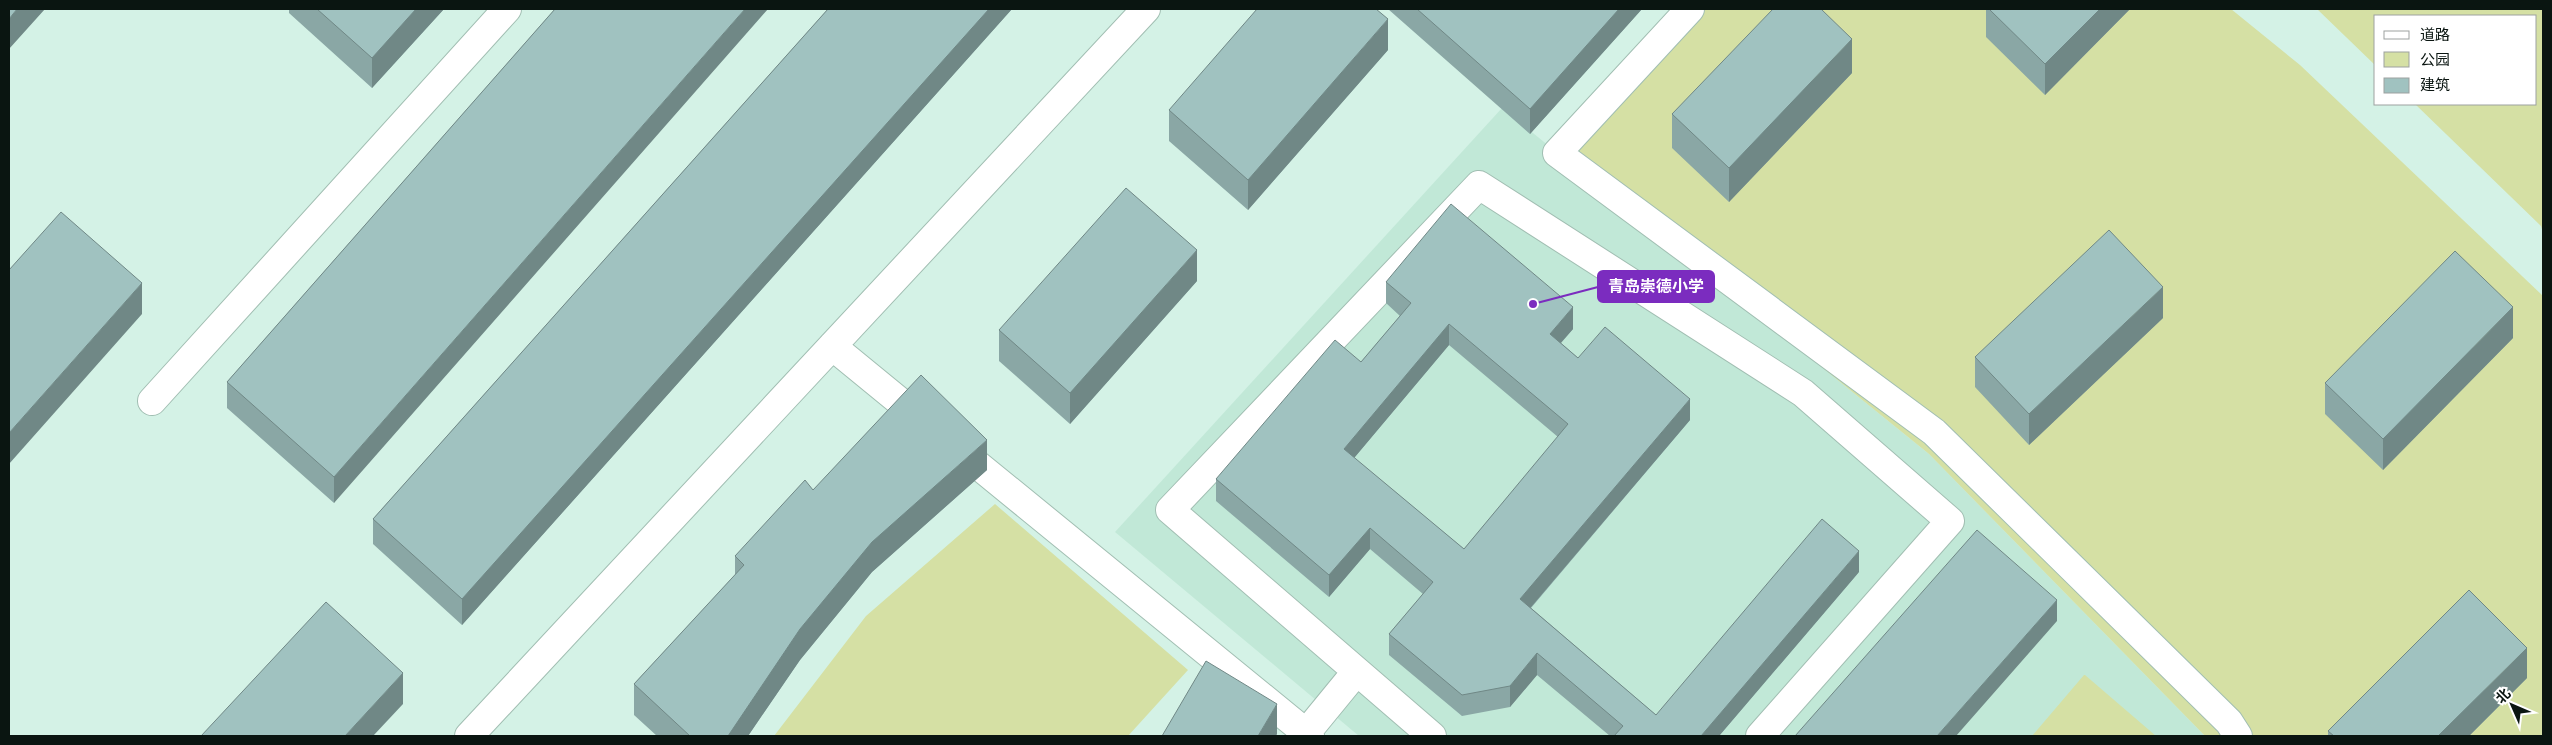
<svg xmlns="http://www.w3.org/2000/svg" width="2552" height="745" font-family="Poppins,'Noto Sans SC',sans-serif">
<rect width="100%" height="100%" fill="#d4f2e6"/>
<path fill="#c1e8d7" d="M 1502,108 L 1929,454 L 2205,736 L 1359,736 L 1115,532 Z"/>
<path fill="#d5e0a4" d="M 1690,9 L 2231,9 L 2300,65 L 2543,296 L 2543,736 L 2205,736 L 1929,454 L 1557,153 Z
M 2317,9 L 2543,9 L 2543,233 L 2541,226 L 2415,104 L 2536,104 L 2536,16 L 2376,16 L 2376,66 Z
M 995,504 L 1188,670 L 1128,736 L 774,736 L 866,616 Z
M 2084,675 L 2085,675 L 2156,736 L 2032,736 Z"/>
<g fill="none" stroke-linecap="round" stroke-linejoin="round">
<g stroke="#a1beb2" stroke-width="30">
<path id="minor" d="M 1690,9 L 1557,153 L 1934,432 L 2229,722 L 2238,736
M 832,346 L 926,423
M 152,401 L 507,9
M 957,448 L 1310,736
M 1306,733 L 1356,672
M 469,736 L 1146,9
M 1432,736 L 1170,510 L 1479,185 L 1803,393 L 1950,521 L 1760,736"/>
</g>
<use href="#minor" stroke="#fff" stroke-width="28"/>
</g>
<path fill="#8aa7a5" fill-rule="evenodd" d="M 289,9 L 444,9 L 372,88 L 289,13 Z
M 555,9 L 334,503 L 227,408 L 227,382 Z
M 828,9 L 1012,9 L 462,625 L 373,544 L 373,519 Z
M 1388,9 L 1642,9 L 1530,134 Z
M 1986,9 L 2130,9 L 2045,95 L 1986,37 Z
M 1388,50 L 1248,210 L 1169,141 L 1169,110 Z
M 1852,73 L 1729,202 L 1672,148 L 1672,114 Z
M 1197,281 L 1070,424 L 999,361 L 999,330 Z
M 1386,282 L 1573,329 L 1561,343 L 1578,358 L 1690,420 L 1531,608 L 1656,715 L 1859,572 L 1719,736 L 1610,736 L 1537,675 L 1510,707 L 1462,716 L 1389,655 L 1389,634 L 1423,594 L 1370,549 L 1329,597 L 1216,501 L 1216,479 L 1361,362 L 1400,316 L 1386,303 ZM 1449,345 L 1558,437 L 1464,549 L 1354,458 Z
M 2163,318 L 2029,445 L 1975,387 L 1975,357 Z
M 2513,338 L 2383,470 L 2325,414 L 2325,383 Z
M 987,470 L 872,572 L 800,660 L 748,736 L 657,736 L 634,715 L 634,684 L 735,575 L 735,556 L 813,490 Z
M 2527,678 L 2469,736 L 2328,736 L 2328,731 Z"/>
<path fill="#708886" d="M 17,9 L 45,9 L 9,49 L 9,19 Z
M 416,9 L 444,9 L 372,88 L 372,58 Z
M 745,9 L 768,9 L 334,503 L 334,477 Z
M 989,9 L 1012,9 L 462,625 L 462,599 Z
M 1619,9 L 1642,9 L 1530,134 L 1530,109 Z
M 2100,9 L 2130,9 L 2045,95 L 2045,64 Z
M 1388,19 L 1388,50 L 1248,210 L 1248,180 Z
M 1852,39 L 1852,73 L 1729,202 L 1729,168 Z
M 1197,250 L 1197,281 L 1070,424 L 1070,393 Z
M 142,283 L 142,314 L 9,464 L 9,433 Z
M 2163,287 L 2163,318 L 2029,445 L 2029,414 Z
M 1573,307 L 1573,329 L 1550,355 L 1550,334 Z
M 2513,307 L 2513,338 L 2383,470 L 2383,439 Z
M 1449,324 L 1449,345 L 1344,470 L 1344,449 Z
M 1690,399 L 1690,420 L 1520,620 L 1520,599 Z
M 987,440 L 987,470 L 872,572 L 800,660 L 748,736 L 728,736 L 800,629 L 872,542 Z
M 1370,528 L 1370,549 L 1329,597 L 1329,575 Z
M 1859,551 L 1859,572 L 1719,736 L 1701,736 Z
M 2057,600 L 2057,621 L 1956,736 L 1937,736 Z
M 2527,648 L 2527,678 L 2469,736 L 2438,736 Z
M 1537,653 L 1537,675 L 1510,707 L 1510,686 Z
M 403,673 L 403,704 L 373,736 L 345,736 Z
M 1277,704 L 1277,734 L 1276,736 L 1258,736 Z"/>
<path fill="#a0c2c0" stroke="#708886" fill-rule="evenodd" d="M 9,9 L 17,9 L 9,19 Z
M 317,9 L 416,9 L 372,58 Z
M 555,9 L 745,9 L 334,477 L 227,382 Z
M 828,9 L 989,9 L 462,599 L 373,519 Z
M 1257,9 L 1376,9 L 1388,19 L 1248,180 L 1169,110 Z
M 1417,9 L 1619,9 L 1530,109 Z
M 1773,9 L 1821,9 L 1852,39 L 1729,168 L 1672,114 Z
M 1989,9 L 2100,9 L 2045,64 Z
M 1126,188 L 1197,250 L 1070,393 L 999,330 Z
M 1451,204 L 1573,307 L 1550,334 L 1578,358 L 1605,327 L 1690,399 L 1520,599 L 1656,715 L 1822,519 L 1859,551 L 1701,736 L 1614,736 L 1623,726 L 1537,653 L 1510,686 L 1462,695 L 1389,634 L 1433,582 L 1370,528 L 1329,575 L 1216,479 L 1335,340 L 1361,362 L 1411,303 L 1386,282 ZM 1449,324 L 1568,424 L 1464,549 L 1344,449 Z
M 61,212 L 142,283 L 9,433 L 9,270 Z
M 2109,230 L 2163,287 L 2029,414 L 1975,357 Z
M 2455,251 L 2513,307 L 2383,439 L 2325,383 Z
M 921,375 L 987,440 L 872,542 L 800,629 L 728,736 L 690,736 L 634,684 L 744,565 L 735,556 L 805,480 L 813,490 Z
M 1977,530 L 2057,600 L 1937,736 L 1795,736 Z
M 2469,590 L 2527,648 L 2438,736 L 2334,736 L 2328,731 Z
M 326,602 L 403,673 L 345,736 L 201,736 Z
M 1206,661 L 1277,704 L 1258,736 L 1162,736 Z"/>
<path fill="none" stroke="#7b2cbf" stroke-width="2" d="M1533 304L1598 287"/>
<circle fill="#7b2cbf" stroke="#fff" stroke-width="2" cx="1533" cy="304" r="5"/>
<rect fill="#7b2cbf" stroke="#7b2cbf" stroke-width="2" x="1598" y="271" width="116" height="31" rx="5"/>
<g font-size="16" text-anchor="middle" font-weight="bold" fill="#fff">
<text x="1656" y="292">青岛崇德小学</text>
</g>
<rect width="2552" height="745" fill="none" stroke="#0a1511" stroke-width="20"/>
<rect x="2374" y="15" width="162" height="90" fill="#ffffff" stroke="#9da1a0"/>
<rect x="2384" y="31" width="25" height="8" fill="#ffffff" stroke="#9da1a0"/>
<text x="2420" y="40" font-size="15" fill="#0a1511">道路</text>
<rect x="2384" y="52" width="25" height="15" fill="#d5e0a4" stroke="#9da1a0"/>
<text x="2420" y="65" font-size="15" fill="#0a1511">公园</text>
<rect x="2384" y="78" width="25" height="15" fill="#a0c2c0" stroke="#9da1a0"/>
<text x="2420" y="90" font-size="15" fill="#0a1511">建筑</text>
<g transform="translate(2512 705) rotate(315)" stroke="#ffffff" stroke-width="4" paint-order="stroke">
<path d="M0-4L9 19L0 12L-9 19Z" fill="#0a1511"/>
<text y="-8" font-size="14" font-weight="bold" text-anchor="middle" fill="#0a1511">北</text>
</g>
</svg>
